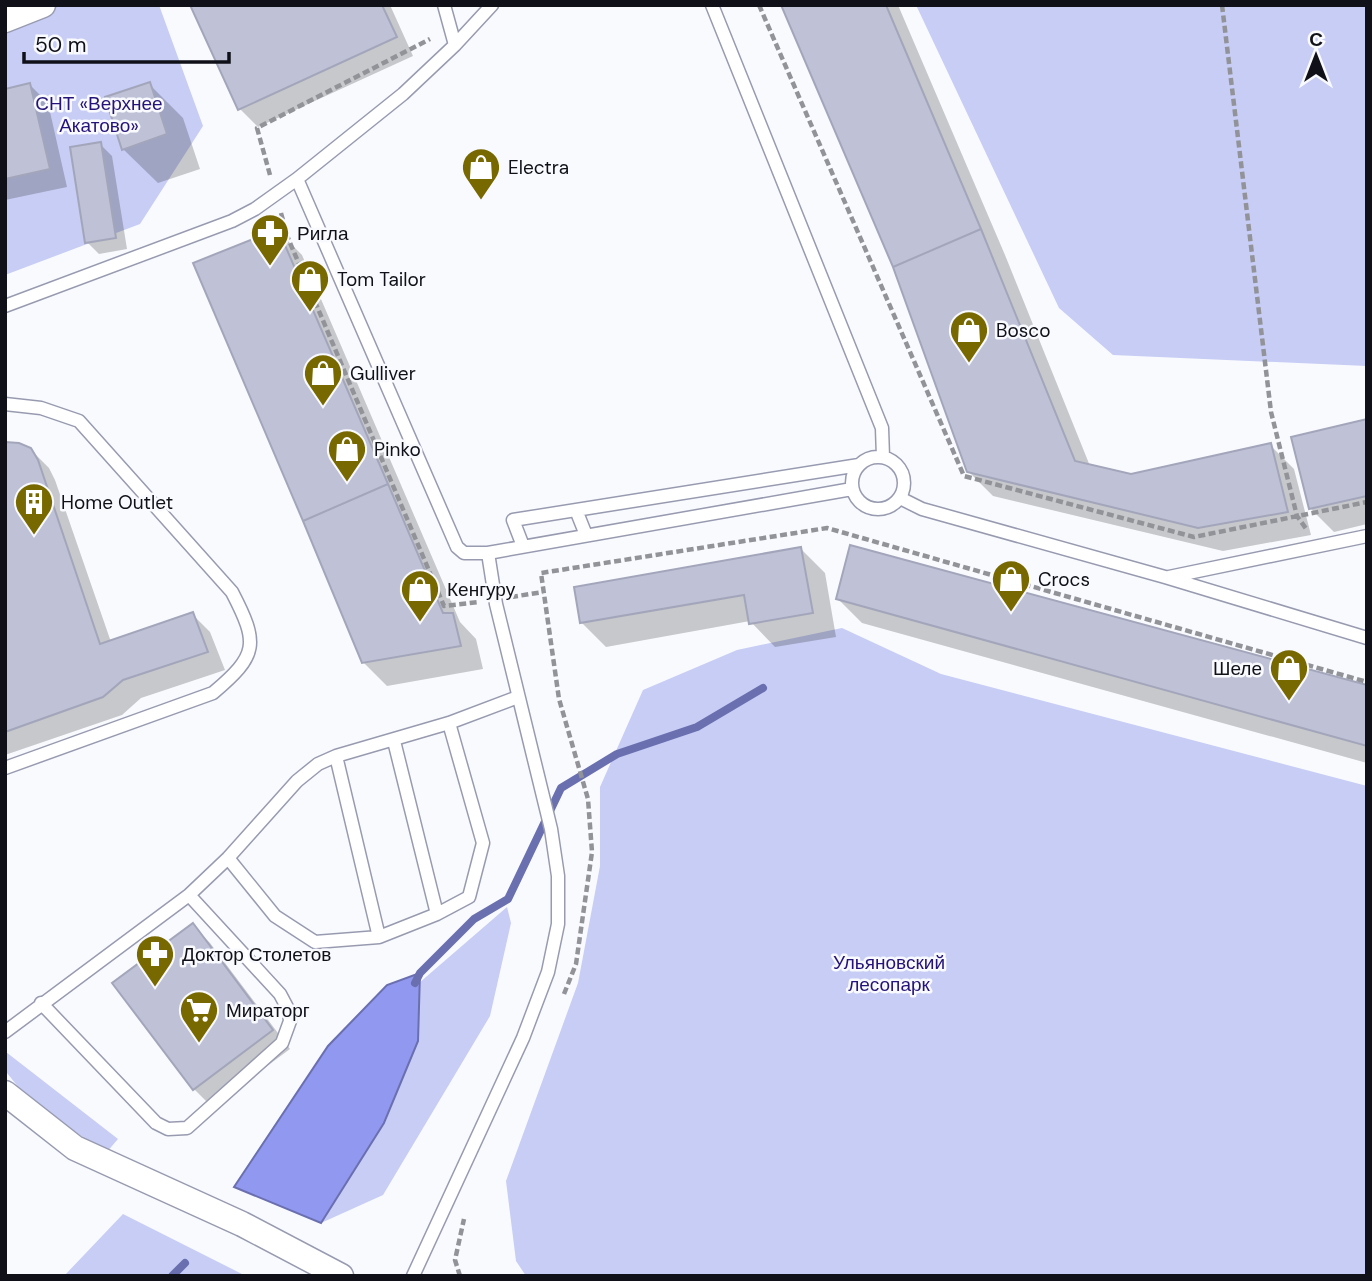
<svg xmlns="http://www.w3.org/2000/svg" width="1372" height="1281" font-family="'DM Sans',sans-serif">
<rect width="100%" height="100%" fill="#f9fafe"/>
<path fill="#c7cdf4" d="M 5,5 L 159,5 L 203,126 L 140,224 L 5,275 Z
M 916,5 L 1367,5 L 1367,366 L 1113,355 L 1059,308 Z
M 842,628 L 941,674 L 1367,786 L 1367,1276 L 526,1276 L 516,1261 L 506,1181 L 578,983 L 600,866 L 600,787 L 643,690 L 737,650 Z
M 507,907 L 511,923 L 490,1016 L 383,1195 L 321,1223 L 385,1123 L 418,1041 L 419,983 Z
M 6,1052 L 118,1139 L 106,1153 L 28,1099 L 7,1073 Z
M 123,1214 L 246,1276 L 64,1276 Z"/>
<path fill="#9198f0" stroke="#6a6faf" stroke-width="2" d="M 420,973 L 418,1041 L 384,1123 L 321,1223 L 234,1187 L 328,1046 L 387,985 Z"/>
<path fill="#0003" d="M 192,5 L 390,5 L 413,56 L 258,127 L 240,109 Z
M 783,5 L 898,5 L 1005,255 L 1090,466 L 1131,476 L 1270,445 L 1294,469 L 1311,535 L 1223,551 L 993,496 L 968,471 L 894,266 Z
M 149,84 L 183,118 L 200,169 L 158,183 L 123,149 Z
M 30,85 L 48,103 L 67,187 L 5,200 L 5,91 Z
M 100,144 L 112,156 L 127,249 L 99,254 L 87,242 Z
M 278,231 L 302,255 L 460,622 L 476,639 L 483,669 L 387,686 L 363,662 Z
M 1367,421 L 1367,524 L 1334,532 L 1310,508 Z
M 5,444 L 30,449 L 49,468 L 55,480 L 111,642 L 192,614 L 210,632 L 225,670 L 141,698 L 122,715 L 5,755 Z
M 801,549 L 825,573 L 836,637 L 775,647 L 750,621 L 606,647 L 582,623 Z
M 838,599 L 1367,687 L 1367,763 L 862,623 Z
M 192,925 L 210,943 L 290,1049 L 212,1107 L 194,1089 Z"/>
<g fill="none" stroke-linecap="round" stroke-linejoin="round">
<path stroke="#6a6faf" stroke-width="8" d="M 415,983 L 420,973 L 474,919 L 508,899 L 561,788 L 617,754 L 697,727 L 763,688
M 172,1276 L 185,1263"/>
</g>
<path fill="#bfc2d7" stroke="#a3a6bb" stroke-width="2" d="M 190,5 L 382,5 L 397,37 L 238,110 Z
M 781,5 L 886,5 L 981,229 L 893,267 Z
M 150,82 L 167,134 L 122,150 L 105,97 Z
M 30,83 L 50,169 L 5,179 L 5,89 Z
M 101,142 L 116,238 L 85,243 L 70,147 Z
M 278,229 L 388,484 L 303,521 L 193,263 Z
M 981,229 L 1075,461 L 1131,474 L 1271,443 L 1288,512 L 1198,528 L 967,472 L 893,267 Z
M 1367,419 L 1367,496 L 1309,509 L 1291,437 Z
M 5,442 L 19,443 L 31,448 L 38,460 L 100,644 L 193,612 L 208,652 L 123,680 L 103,697 L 5,732 Z
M 388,484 L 443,613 L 453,613 L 461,646 L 362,663 L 303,521 Z
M 850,545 L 1367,685 L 1367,746 L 836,599 Z
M 801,547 L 813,613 L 749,624 L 744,595 L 580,623 L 574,587 Z
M 193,923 L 273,1030 L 193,1090 L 112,983 Z"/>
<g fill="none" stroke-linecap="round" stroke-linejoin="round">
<g stroke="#989bb0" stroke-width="15">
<path id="lane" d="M 444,5 L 455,45
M 492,5 L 455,45 L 403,94 L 297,179 L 457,547 L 464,553 L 488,553 L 852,489
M 712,5 L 882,428 L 883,457
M 5,306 L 232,221 L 255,209 L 297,179
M 5,404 L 41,408 L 79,421 L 232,592 C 259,644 258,655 213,693 L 5,768
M852 483a26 26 0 1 1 52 0a26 26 0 1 1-52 0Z
M 900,498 L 922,509 L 1165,577 L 1367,638
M 576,510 L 586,535
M 523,546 L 513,520 L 859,465
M 1169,577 L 1367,536
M 394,741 L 437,914
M 336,756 L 379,937
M 228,858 L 275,916 L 315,942 L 379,937 L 437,914 L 469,897 L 483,843 L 449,723
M 41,1003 L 156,1123 L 168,1129 L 187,1128 L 282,1043 L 290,1021 L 289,1011 L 280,994 L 189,895
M 5,1032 L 189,895 L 228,858 L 297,781 L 318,764 L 336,756 L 449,723 L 518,697
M 413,1276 L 523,1038 L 548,972 L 558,924 L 558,876 L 551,829 L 496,604 L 488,553"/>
</g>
<g stroke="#989bb0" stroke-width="27">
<path id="street" d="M 5,20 L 43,5
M 5,1093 L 75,1148 L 242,1224 L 341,1276"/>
</g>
<path stroke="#929399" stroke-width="4.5" stroke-dasharray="7 3.5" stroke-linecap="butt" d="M 759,5 L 964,476 L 1194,537 L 1367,502
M 1222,5 L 1271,412 L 1297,516 L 1307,530
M 270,175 L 257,128 L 430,39
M 281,213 L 288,238 L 444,606 L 479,602
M 511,597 L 543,592
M 564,994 L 576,964 L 592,852 L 588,799 L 559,699 L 541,573 L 827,528 L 1367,682
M 460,1276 L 455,1260 L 464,1219"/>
<use href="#lane" stroke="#fff" stroke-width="12"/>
<use href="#street" stroke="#fff" stroke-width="24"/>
</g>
<defs>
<g id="shop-pin" transform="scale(2.0125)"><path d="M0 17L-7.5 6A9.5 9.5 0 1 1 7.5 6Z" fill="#786800" stroke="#f9fafe"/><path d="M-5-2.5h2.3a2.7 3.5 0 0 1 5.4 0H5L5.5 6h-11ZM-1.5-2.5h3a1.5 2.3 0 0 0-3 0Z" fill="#fff"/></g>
<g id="pharmacy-pin" transform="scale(2.0125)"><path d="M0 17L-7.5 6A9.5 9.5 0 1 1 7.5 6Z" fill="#786800" stroke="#f9fafe"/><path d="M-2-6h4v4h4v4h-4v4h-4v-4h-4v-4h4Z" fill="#fff"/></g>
<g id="building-pin" transform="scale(2.0125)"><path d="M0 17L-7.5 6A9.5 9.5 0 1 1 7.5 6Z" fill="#786800" stroke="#f9fafe"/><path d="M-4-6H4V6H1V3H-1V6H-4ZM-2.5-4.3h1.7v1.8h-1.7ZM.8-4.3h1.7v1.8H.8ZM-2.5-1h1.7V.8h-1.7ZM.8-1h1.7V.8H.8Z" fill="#fff"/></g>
<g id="supermarket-pin" transform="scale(2.0125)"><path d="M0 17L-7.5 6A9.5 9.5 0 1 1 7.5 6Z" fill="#786800" stroke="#f9fafe"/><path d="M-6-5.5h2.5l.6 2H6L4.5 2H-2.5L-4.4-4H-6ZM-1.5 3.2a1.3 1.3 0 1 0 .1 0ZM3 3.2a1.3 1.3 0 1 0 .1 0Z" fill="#fff"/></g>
</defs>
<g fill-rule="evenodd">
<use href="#shop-pin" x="481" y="167"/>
<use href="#pharmacy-pin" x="270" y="233"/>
<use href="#shop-pin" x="310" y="279"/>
<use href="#shop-pin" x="969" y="330"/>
<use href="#shop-pin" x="323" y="373"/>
<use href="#shop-pin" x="347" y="449"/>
<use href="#building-pin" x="34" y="502"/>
<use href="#shop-pin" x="1011" y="579"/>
<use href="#shop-pin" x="420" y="589"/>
<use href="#shop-pin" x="1289" y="668"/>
<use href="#pharmacy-pin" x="155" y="954"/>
<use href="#supermarket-pin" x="199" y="1010"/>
</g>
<g text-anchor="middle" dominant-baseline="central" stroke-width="5" stroke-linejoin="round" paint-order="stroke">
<g font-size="19" fill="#251379" stroke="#f9fafe">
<text x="99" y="103">СНТ «Верхнее<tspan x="99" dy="22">Акатово»</tspan></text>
<text x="889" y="962">Ульяновский<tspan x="889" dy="22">лесопарк</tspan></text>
</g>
<g font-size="19" fill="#0f1018" stroke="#f9fafe" text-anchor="start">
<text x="508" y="167">Electra</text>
<text x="297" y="233">Ригла</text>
<text x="337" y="279">Tom Tailor</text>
<text x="996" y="330">Bosco</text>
<text x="350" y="373">Gulliver</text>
<text x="374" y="449">Pinko</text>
<text x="61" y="502">Home Outlet</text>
<text x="1038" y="579">Crocs</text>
<text x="447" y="589">Кенгуру</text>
<text x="1262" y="668" text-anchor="end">Шеле</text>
<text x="182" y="954">Доктор Столетов</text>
<text x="226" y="1010">Мираторг</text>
</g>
</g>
<rect width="1372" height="1281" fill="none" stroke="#0f1018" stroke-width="14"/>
<g transform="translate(1316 56)" stroke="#f9fafe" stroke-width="5" paint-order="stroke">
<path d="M0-5L12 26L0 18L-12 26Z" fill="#0f1018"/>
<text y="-10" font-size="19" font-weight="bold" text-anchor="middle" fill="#0f1018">С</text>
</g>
<path d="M24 52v10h205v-10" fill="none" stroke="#0f1018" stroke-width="3.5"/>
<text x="35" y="52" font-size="21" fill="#0f1018" stroke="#f9fafe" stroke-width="5" paint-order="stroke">50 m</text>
</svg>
